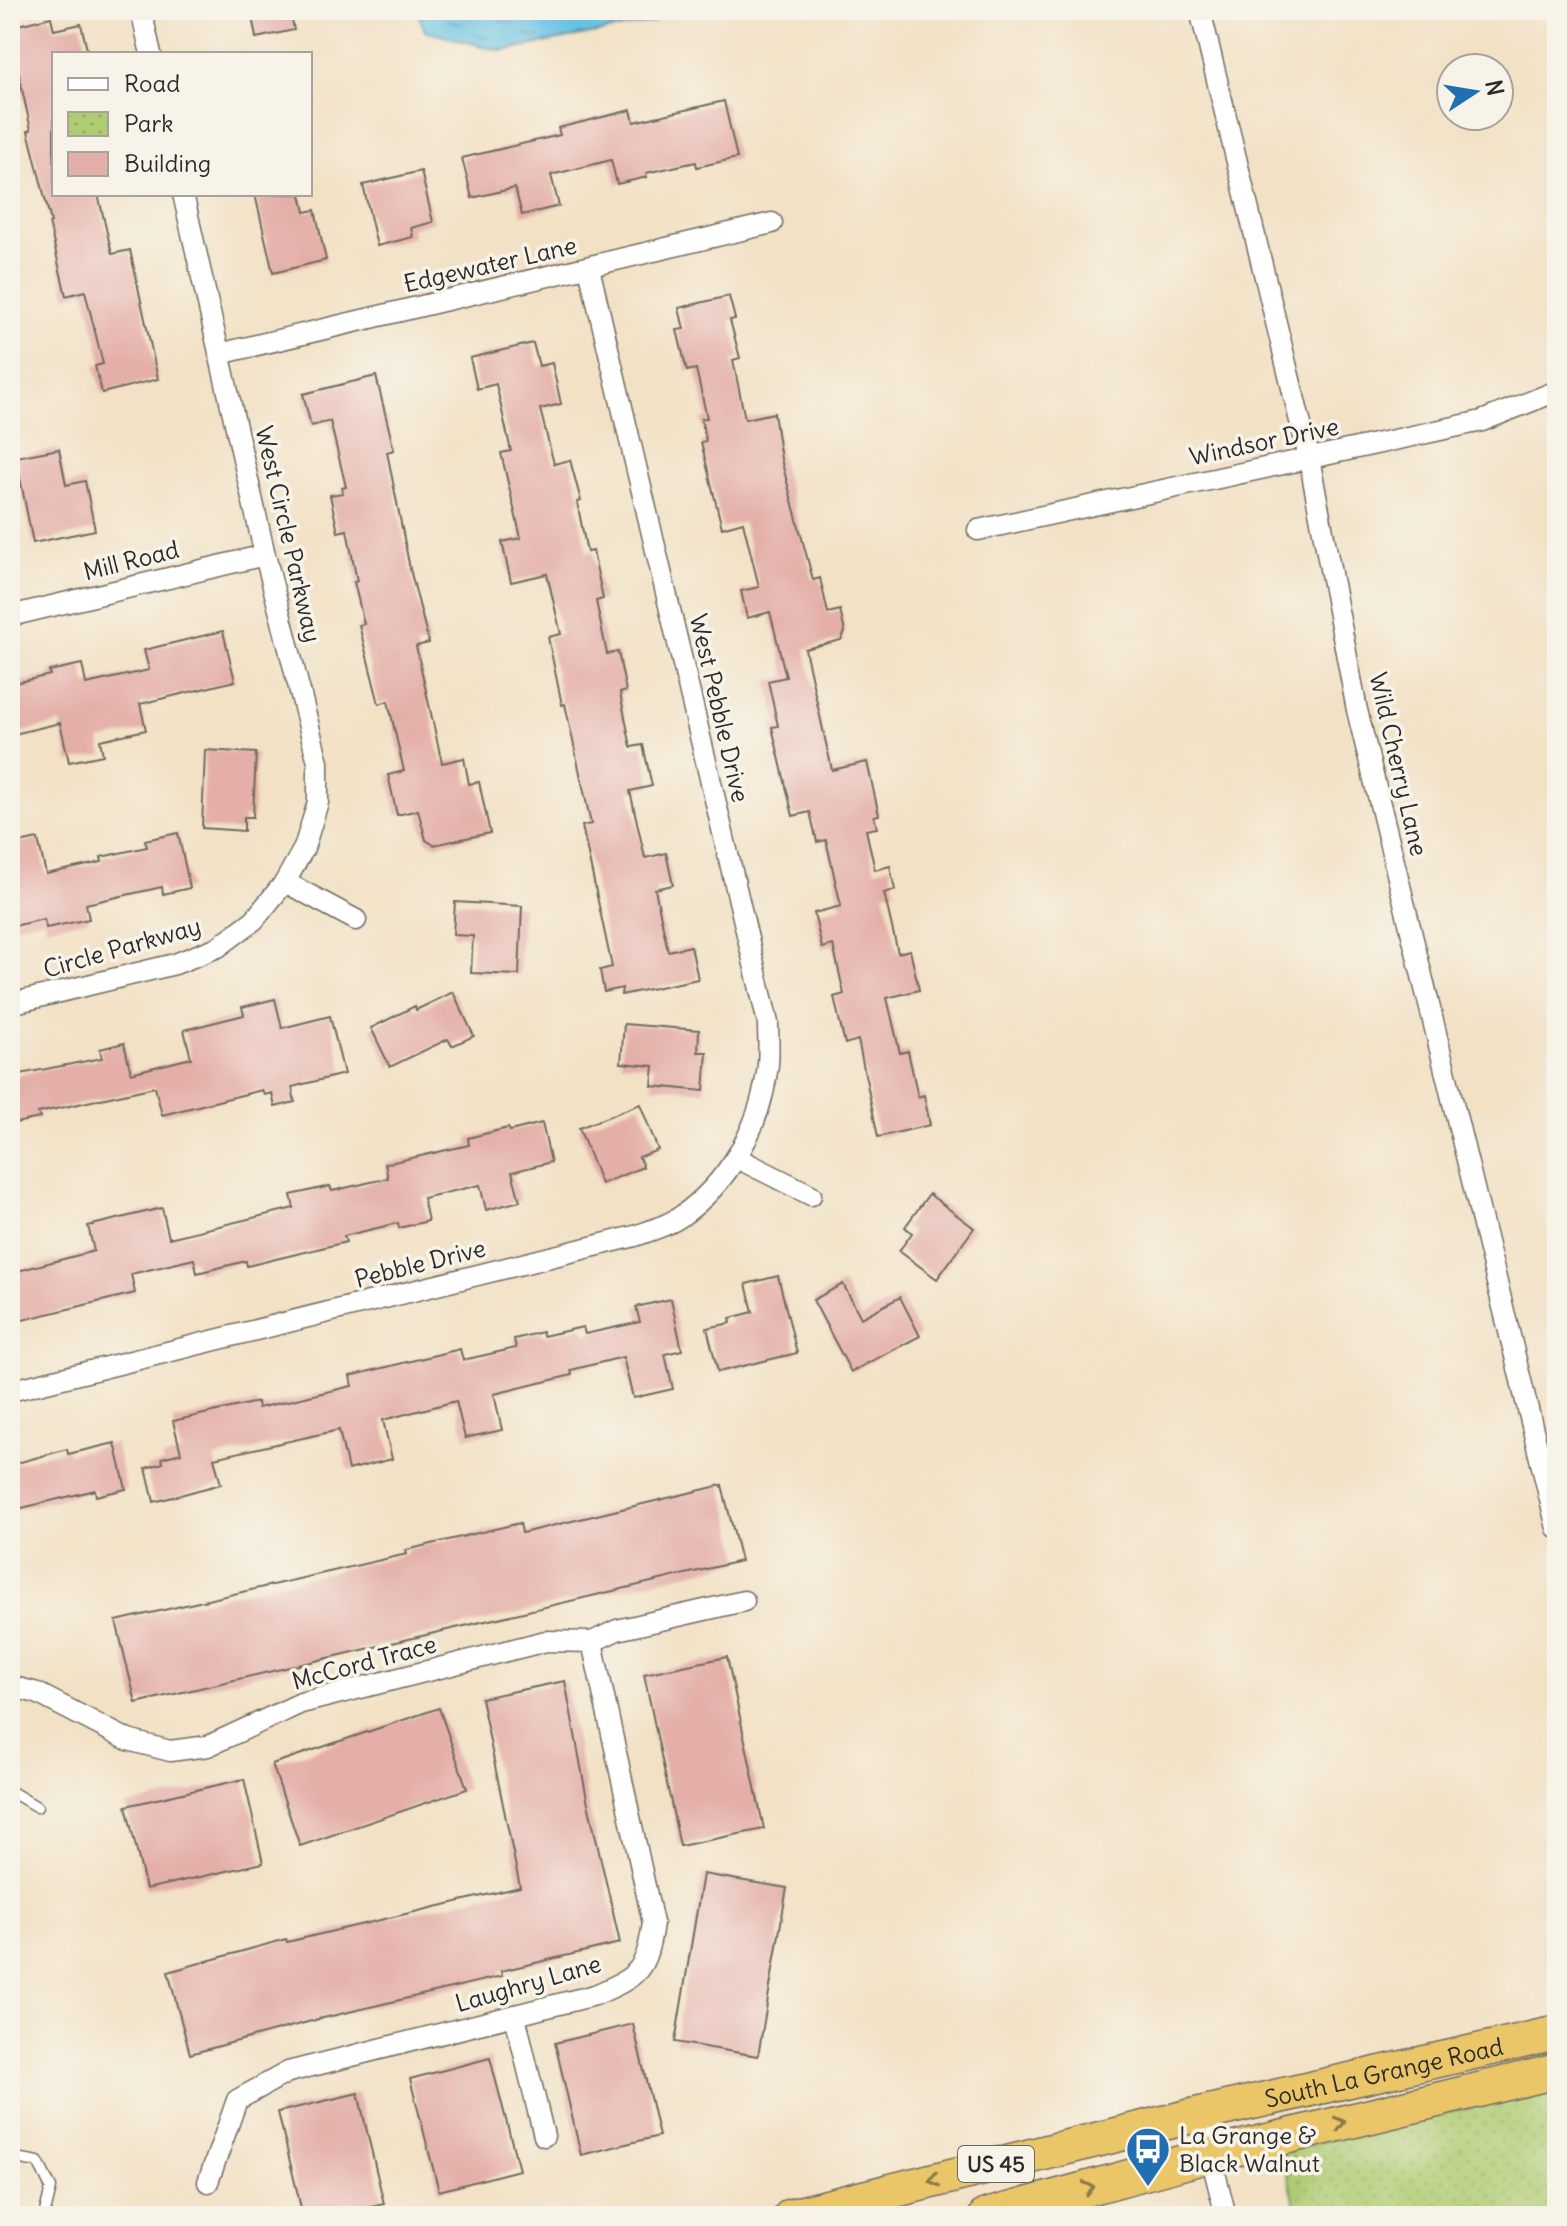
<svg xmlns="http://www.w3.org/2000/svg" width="1567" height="2226" font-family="Delius,sans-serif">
<defs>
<pattern id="park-dots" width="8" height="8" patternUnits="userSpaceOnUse" patternTransform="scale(2)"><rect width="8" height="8" fill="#afcc73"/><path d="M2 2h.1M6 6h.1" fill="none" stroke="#97af64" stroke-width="1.8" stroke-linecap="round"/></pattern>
<pattern id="water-ripples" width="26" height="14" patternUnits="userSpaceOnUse" patternTransform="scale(2)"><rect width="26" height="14" fill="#67c2e5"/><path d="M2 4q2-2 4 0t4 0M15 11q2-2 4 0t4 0" fill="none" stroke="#559eba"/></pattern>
</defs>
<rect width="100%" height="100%" fill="#f7f3e8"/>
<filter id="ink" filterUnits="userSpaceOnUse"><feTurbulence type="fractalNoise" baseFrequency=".0125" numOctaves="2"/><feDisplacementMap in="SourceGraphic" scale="16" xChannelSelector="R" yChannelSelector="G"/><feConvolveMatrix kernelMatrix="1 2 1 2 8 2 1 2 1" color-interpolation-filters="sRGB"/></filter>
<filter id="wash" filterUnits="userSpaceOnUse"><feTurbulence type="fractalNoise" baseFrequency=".006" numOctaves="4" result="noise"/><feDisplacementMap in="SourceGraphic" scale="32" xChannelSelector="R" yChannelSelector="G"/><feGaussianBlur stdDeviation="1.8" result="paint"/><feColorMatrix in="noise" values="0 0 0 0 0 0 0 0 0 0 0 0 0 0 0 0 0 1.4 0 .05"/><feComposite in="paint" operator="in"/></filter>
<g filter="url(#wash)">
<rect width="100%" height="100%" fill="#f2e1c5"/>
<path fill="url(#park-dots)" stroke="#6d7c4f" stroke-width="2" d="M 1557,2087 L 1557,2216 L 1298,2216 L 1282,2151 Z"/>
<path fill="url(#water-ripples)" stroke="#497688" stroke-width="2" d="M 417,10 L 659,10 L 655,22 L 501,51 L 425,31 Z"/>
<g id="blocks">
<path fill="#e4afa9" d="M 251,10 L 290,10 L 294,30 L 256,38 Z
M 51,17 L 54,30 L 81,24 L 88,54 L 54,54 L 54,194 L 98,194 L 112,254 L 130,250 L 158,379 L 102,393 L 95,366 L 103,364 L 85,291 L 66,296 L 49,223 L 51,222 L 28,131 L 31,130 L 10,34 L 10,27 Z
M 724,101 L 737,158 L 697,167 L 696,162 L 646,173 L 647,177 L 617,184 L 611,160 L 551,175 L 559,206 L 522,215 L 515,188 L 472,198 L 462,158 L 560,135 L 558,128 L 631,110 L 634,122 Z
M 421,171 L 433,222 L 411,228 L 413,237 L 377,246 L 363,185 Z
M 255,194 L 301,194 L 305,212 L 315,210 L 326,260 L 273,273 Z
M 729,296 L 735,319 L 730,320 L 740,358 L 733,360 L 745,419 L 774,413 L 781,459 L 813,580 L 820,578 L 828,613 L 840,610 L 845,632 L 841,640 L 805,649 L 832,770 L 867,762 L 879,815 L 874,816 L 877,828 L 866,830 L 875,870 L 890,866 L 895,890 L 884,893 L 898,953 L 910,950 L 919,990 L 887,998 L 900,1053 L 908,1051 L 918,1097 L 924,1095 L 930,1125 L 878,1137 L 858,1040 L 845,1044 L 834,997 L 844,994 L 833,945 L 822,948 L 814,913 L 841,906 L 826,840 L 817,842 L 810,812 L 793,816 L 772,727 L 778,726 L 768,681 L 786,677 L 770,612 L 747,618 L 741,591 L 759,587 L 743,522 L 722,528 L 701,442 L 706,441 L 701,419 L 707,418 L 696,369 L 687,371 L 677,330 L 684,329 L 679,308 Z
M 533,343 L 539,366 L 552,363 L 561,404 L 540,409 L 554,464 L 570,460 L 581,501 L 577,502 L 587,552 L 593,551 L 603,599 L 596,601 L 607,654 L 618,652 L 626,691 L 620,693 L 631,747 L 643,745 L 652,786 L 630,791 L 645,858 L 666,853 L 673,885 L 655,889 L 668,951 L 691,946 L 698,979 L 621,995 L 622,988 L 604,992 L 600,970 L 612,967 L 582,826 L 591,824 L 565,704 L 562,705 L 548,637 L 561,634 L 547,574 L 511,582 L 502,542 L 521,538 L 501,453 L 511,451 L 496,384 L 477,389 L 470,358 Z
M 376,376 L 394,450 L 387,452 L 410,569 L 429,643 L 416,646 L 442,763 L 464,758 L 469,784 L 479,782 L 490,833 L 434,845 L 426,840 L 418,810 L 397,815 L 388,775 L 404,771 L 388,701 L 379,704 L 359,625 L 364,624 L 354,582 L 357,581 L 347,530 L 338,532 L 330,495 L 343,493 L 342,488 L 346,487 L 330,421 L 311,426 L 303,394 Z
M 59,449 L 66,485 L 85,481 L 95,530 L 33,543 L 16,457 Z
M 223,631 L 235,681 L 140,704 L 146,730 L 100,740 L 103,755 L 69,762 L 60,723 L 10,735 L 10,684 L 50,675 L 49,671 L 82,664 L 86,684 L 149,670 L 144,650 Z
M 205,750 L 256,753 L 253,817 L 244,817 L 244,831 L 202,828 Z
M 178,833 L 190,888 L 163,894 L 162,887 L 86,904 L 89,919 L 46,928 L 44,919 L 14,926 L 10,909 L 10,845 L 38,839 L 46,874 L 102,862 L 101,857 L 147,847 L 145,840 Z
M 455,902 L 522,906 L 519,975 L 471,973 L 473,936 L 453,935 Z
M 453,992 L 474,1036 L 452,1046 L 448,1039 L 390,1067 L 371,1028 L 415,1006 L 416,1010 Z
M 275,999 L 282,1028 L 330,1016 L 344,1074 L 292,1087 L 295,1102 L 275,1107 L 272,1093 L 264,1095 L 262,1090 L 162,1115 L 155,1087 L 38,1113 L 40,1118 L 10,1124 L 10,1076 L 102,1058 L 100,1049 L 124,1043 L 131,1073 L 191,1058 L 184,1030 L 244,1015 L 242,1007 Z
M 624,1024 L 699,1030 L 698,1052 L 707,1052 L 704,1091 L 652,1086 L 654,1066 L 621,1063 Z
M 640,1104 L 658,1150 L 639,1157 L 643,1167 L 601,1184 L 579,1128 Z
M 542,1123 L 551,1162 L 512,1172 L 520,1201 L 486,1210 L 480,1185 L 423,1198 L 428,1221 L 399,1228 L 398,1223 L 344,1236 L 346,1242 L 247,1266 L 246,1261 L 197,1273 L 194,1259 L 131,1274 L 135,1293 L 10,1323 L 10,1273 L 94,1251 L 88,1226 L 162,1208 L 169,1238 L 294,1208 L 291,1195 L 330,1186 L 332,1191 L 388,1178 L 385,1164 L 469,1145 L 468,1138 L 508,1128 L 510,1131 Z
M 929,1194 L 974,1228 L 937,1279 L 899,1251 L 912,1233 L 905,1227 Z
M 778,1276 L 797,1353 L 718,1372 L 707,1328 L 731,1323 L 730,1318 L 753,1312 L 746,1284 Z
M 843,1284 L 861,1318 L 900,1297 L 920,1336 L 851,1372 L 813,1300 Z
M 671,1299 L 682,1350 L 665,1354 L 673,1389 L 633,1398 L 623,1357 L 571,1370 L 572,1375 L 494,1394 L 502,1430 L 465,1438 L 456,1401 L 383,1420 L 392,1459 L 348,1470 L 339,1430 L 214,1458 L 221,1484 L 154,1502 L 146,1468 L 163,1463 L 162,1458 L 181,1453 L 173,1421 L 257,1402 L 258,1408 L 352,1386 L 350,1376 L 460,1349 L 463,1360 L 516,1348 L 514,1339 L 542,1332 L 543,1336 L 583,1327 L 585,1334 L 640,1322 L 636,1307 Z
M 115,1443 L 126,1489 L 96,1496 L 95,1490 L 10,1511 L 10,1465 L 67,1449 L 68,1454 Z
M 722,1485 L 741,1561 L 136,1703 L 116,1621 L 407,1554 L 406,1550 L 520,1523 L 522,1533 Z
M 727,1657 L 764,1829 L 680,1846 L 644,1674 Z
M 565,1681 L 587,1799 L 620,1943 L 501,1971 L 502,1976 L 319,2019 L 190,2054 L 168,1972 L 286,1939 L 287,1942 L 520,1887 L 481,1698 Z
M 439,1708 L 467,1789 L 300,1846 L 272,1764 Z
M 244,1779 L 263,1863 L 146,1889 L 126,1806 Z
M 703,1874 L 787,1888 L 758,2056 L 675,2042 Z
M 633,2024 L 659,2136 L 581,2155 L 555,2043 Z
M 490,2058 L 519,2170 L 439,2191 L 410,2079 Z
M 358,2093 L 384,2204 L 333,2216 L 303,2216 L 278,2112 Z"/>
</g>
</g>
<g filter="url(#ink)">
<use href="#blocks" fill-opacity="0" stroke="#716b61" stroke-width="2"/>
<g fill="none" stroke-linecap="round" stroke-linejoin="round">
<g stroke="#716b61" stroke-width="13">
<path id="service" d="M 10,1791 L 37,1807
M 10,2157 L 38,2162 L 51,2188 L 44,2216"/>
</g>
<g stroke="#716b61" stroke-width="23">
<path id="minor" d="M 141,10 L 151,54
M 1200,10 L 1309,458 L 1357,710 L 1557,1528
M 219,354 L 772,223
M 978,530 L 1482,421 L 1557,391
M 10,616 L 265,555
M 285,882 L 356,920
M 10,1004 L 175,964 L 218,947 L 254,920 L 285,882 L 304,848 L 318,802 L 318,762 L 265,555 L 183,194
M 737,1158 L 811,1195
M 10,1391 L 635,1236 C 649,1231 667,1226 680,1217 C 728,1183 759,1130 767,1072 C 770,1056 768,1039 768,1023 L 589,268
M 10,1686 L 37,1693 L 128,1740 L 170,1751 L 208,1746 L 301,1703 L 546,1641 L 592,1642 L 617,1630 L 744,1601
M 515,2016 L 544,2136
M 1200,2114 L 1226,2216
M 208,2182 L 237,2100 L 288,2072 L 595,1995 C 639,1976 646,1971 653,1923 L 592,1642"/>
</g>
<g stroke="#716b61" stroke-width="37">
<g id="trunk">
<path id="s1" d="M 791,2216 L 1200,2114 L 1557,2033"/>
<path d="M 986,2216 L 1210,2155 L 1557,2071"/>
</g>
</g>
<use href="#service" stroke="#fff" stroke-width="10"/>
<use href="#minor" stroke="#fff" stroke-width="20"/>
<use href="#trunk" stroke="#ebc669" stroke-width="34"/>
</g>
<defs><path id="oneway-chevron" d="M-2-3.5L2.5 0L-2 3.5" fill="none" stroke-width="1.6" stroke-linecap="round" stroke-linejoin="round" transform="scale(2)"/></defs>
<g stroke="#8b784a">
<use href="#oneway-chevron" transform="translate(1340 2123) rotate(-14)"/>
<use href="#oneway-chevron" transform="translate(934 2180) rotate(166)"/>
<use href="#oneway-chevron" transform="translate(1089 2188) rotate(-15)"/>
</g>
</g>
<defs>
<g id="bus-pin" transform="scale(2.3)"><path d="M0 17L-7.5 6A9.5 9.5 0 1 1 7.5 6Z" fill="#1f6fb2" stroke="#f7f3e8"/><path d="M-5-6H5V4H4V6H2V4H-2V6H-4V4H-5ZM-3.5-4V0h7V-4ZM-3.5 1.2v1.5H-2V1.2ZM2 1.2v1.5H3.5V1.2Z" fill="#fff"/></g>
</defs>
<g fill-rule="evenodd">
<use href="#bus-pin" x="1148" y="2149"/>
</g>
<g text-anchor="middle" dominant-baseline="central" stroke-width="7" stroke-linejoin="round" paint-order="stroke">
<rect fill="#f7f3e8" stroke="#686764" stroke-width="2" x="958" y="2146" width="76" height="36" rx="6"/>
<g font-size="22" font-weight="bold" fill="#2b2b2b">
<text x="996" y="2164">US 45</text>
</g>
<g font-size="24" fill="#2b2b2b" stroke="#f7f3e8">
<text transform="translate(490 264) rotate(-13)">Edgewater Lane</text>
<text transform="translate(1264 441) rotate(-12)">Windsor Drive</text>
<text transform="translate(289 534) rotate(77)">West Circle Parkway</text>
<text transform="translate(131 560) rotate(-14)">Mill Road</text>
<text transform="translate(720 708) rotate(77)">West Pebble Drive</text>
<text transform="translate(1399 764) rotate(77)">Wild Cherry Lane</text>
<text transform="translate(122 947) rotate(-16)">Circle Parkway</text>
<text transform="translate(420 1263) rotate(-14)">Pebble Drive</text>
<text transform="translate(364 1662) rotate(-15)">McCord Trace</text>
<text transform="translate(528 1983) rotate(-16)">Laughry Lane</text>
<text stroke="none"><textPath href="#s1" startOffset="610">South La Grange Road</textPath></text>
</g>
<g font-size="24" fill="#2b2b2b" stroke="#f7f3e8" text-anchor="start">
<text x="1179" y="2135">La Grange &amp;<tspan x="1179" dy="28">Black Walnut</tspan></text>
</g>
</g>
<rect width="1567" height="2226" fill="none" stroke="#f7f3e8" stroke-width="40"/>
<rect x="52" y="52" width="260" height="144" fill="#f7f3e8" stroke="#a5a39c" stroke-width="2"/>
<rect x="68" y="78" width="40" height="12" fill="#ffffff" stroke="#a5a39c" stroke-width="2"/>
<text x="124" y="92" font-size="24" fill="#2b2b2b">Road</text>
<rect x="68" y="112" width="40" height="24" fill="url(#park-dots)" stroke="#a5a39c" stroke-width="2"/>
<text x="124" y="132" font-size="24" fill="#2b2b2b">Park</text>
<rect x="68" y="152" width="40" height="24" fill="#e4afa9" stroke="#a5a39c" stroke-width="2"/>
<text x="124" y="172" font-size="24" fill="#2b2b2b">Building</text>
<g transform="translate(1475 92) rotate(78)"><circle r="38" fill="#f7f3e8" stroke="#a5a39c" stroke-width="2"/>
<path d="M0-6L14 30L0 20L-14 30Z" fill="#1f6fb2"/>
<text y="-12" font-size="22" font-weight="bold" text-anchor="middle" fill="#2b2b2b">N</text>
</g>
</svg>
